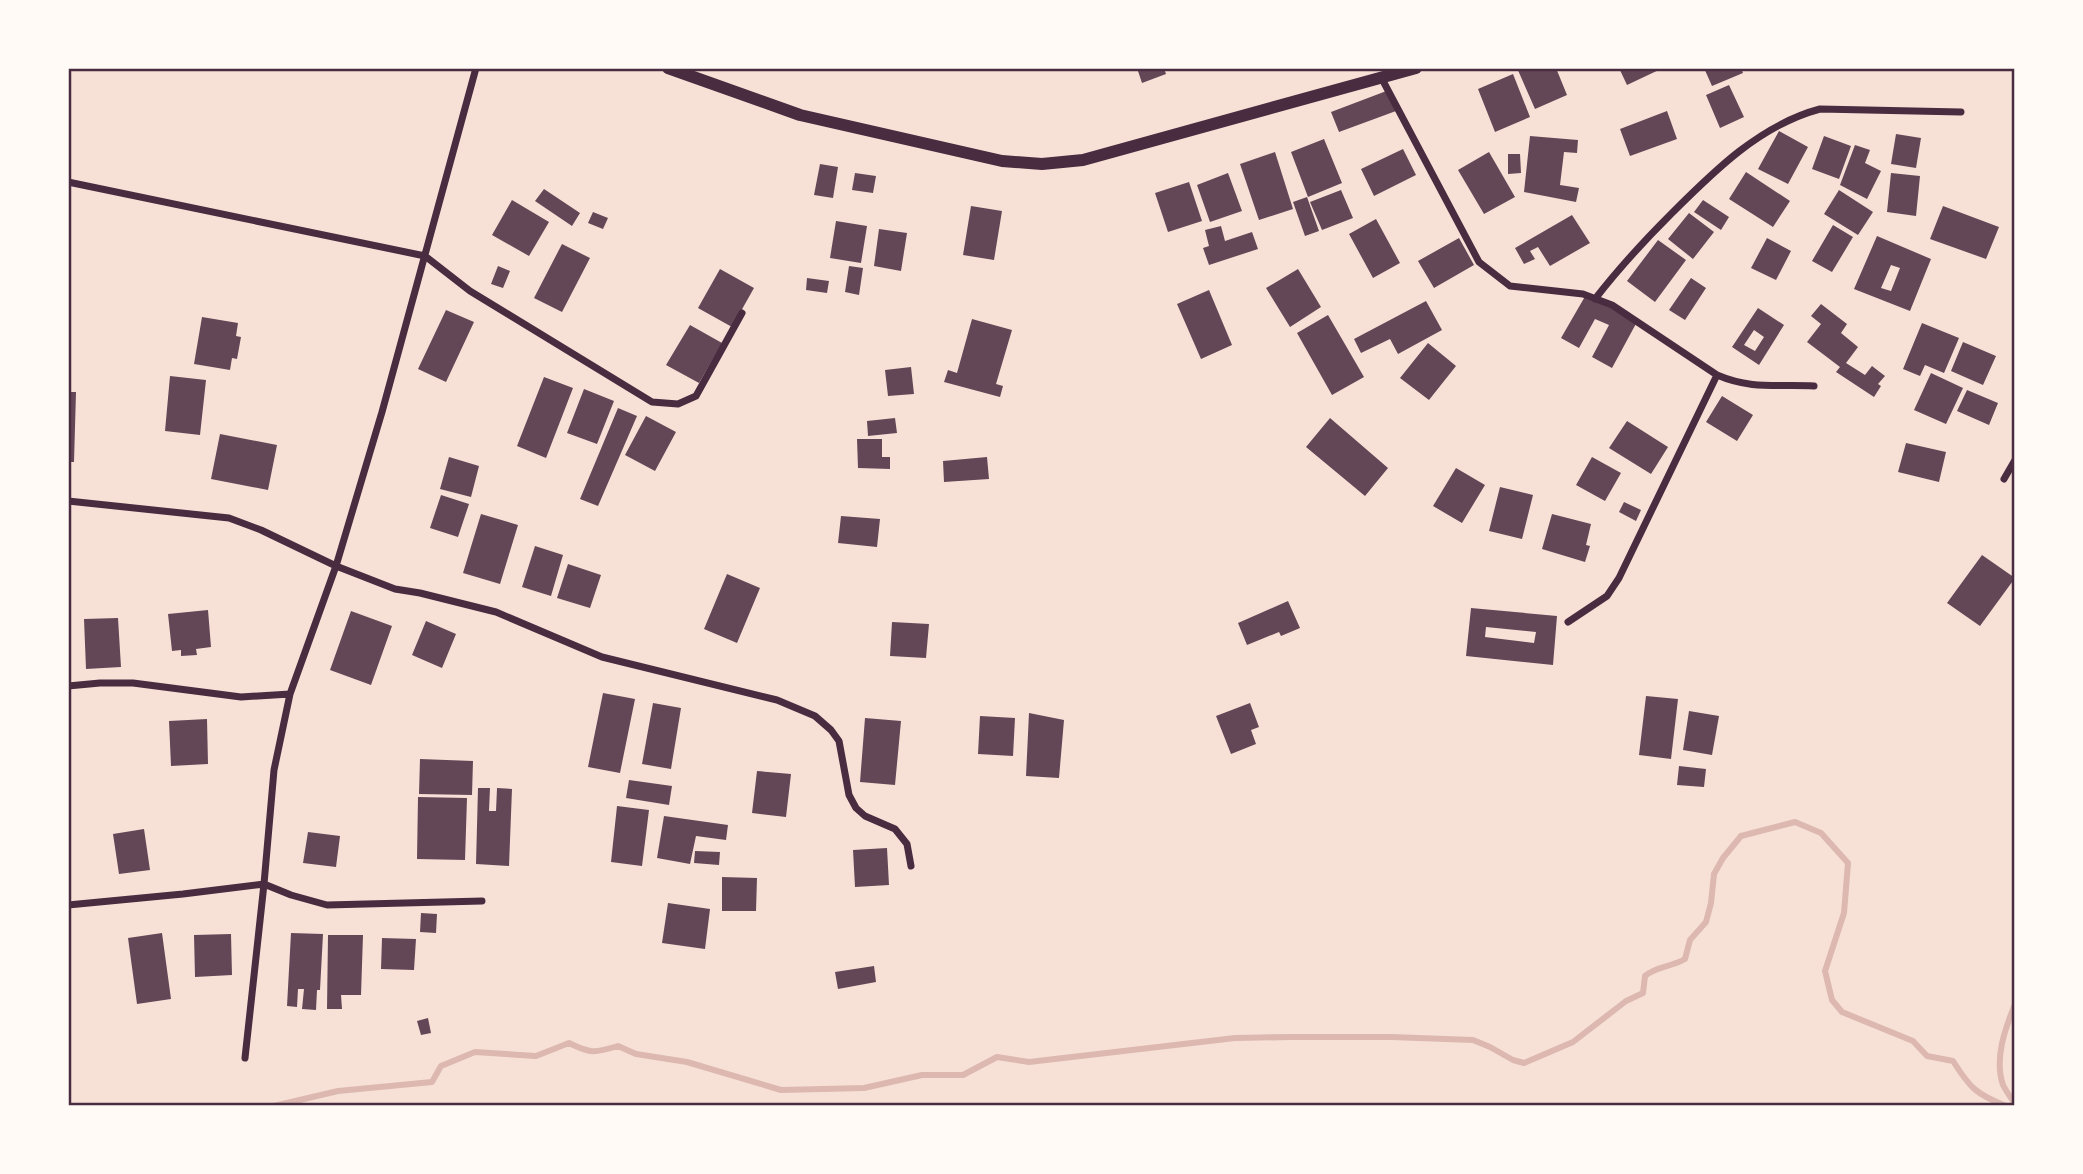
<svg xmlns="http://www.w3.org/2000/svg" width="2083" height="1174" font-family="'Asap Condensed',sans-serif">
<rect width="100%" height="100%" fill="#f7e1d7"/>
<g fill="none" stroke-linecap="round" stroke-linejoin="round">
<path stroke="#dcb8b0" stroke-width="6" d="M 2015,1004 C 2005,1029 1994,1059 2003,1085 C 2006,1091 2011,1098 2015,1104
M 274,1106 L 338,1091 L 432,1082 L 441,1066 L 475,1052 L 536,1056 L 569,1043 C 591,1054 595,1053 618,1046 L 636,1054 L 687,1062 L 781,1090 L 864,1088 L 922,1075 L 963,1075 L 997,1057 L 1029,1062 L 1235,1038 L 1291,1037 L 1391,1037 L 1473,1040 L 1490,1047 L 1513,1060 L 1524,1063 L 1573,1042 L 1626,1001 L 1643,993 L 1645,976 C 1656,966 1672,967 1685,959 L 1690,940 L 1706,922 L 1711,903 L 1714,874 L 1723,858 L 1741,836 L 1795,822 L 1821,833 L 1848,863 L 1844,913 L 1825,971 L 1832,1000 L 1842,1012 L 1913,1041 L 1927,1056 L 1953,1061 C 1970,1088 1976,1094 2006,1106"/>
</g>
<path fill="#644757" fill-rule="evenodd" d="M 1137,68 L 1164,68 L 1166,74 L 1142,83 Z
M 1517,68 L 1556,68 L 1567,95 L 1535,109 Z
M 1619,68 L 1663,68 L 1627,85 Z
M 1704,68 L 1741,68 L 1743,73 L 1712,86 Z
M 1513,74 L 1530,117 L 1495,132 L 1478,89 Z
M 1729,85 L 1744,117 L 1720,128 L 1706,95 Z
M 1389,90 L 1396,111 L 1339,132 L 1331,112 Z
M 1667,111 L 1677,139 L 1630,156 L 1620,129 Z
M 1779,131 L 1808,147 L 1788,184 L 1758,169 Z
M 1896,134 L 1921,138 L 1916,168 L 1891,164 Z
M 1530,136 L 1578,140 L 1577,153 L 1564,152 L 1560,185 L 1579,188 L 1576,202 L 1524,192 Z
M 1824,136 L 1851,146 L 1839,179 L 1812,169 Z
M 1324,139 L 1342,183 L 1308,197 L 1291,152 Z
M 1855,145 L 1870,150 L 1865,163 L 1881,171 L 1867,199 L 1840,185 Z
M 1403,149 L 1416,175 L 1374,196 L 1361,169 Z
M 1275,152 L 1293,209 L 1259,220 L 1240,164 Z
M 1489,152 L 1515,197 L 1484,214 L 1458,170 Z
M 1508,154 L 1520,154 L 1521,173 L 1508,174 Z
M 820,164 L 838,167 L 833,198 L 814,195 Z
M 1746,172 L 1790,201 L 1773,227 L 1729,199 Z
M 855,173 L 876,176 L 873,193 L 852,190 Z
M 1228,173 L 1242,211 L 1210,222 L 1197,185 Z
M 1891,173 L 1920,176 L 1916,216 L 1887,212 Z
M 1189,182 L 1202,221 L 1168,232 L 1155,193 Z
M 544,189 L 580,213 L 572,226 L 535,201 Z
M 1341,190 L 1353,218 L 1322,230 L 1310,202 Z
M 1839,190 L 1873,212 L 1858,235 L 1824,214 Z
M 1307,197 L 1319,231 L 1305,236 L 1293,202 Z
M 512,200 L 549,222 L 529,256 L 492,235 Z
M 1703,200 L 1729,217 L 1721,230 L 1694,212 Z
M 971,206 L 1002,211 L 994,260 L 963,255 Z
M 1943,206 L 1999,227 L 1986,259 L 1930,239 Z
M 593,212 L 608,218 L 603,229 L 588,223 Z
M 1689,213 L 1714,232 L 1693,259 L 1668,239 Z
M 1572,215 L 1590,243 L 1550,266 L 1538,247 L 1530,251 L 1535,259 L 1524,264 L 1515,248 Z
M 1376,219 L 1400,263 L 1373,278 L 1349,234 Z
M 836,221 L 867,226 L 861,263 L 830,258 Z
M 1833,225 L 1853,237 L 1832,272 L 1812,261 Z
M 1221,226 L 1225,241 L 1252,232 L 1258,249 L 1209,265 L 1203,248 L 1209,246 L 1205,230 Z
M 879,229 L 907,233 L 901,271 L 874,266 Z
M 1877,236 L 1931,259 L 1910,311 L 1854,289 ZM 1891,265 L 1900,268 L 1891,291 L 1881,288 Z
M 1459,238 L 1474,265 L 1434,288 L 1418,261 Z
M 1767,238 L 1791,251 L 1776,280 L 1751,268 Z
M 1658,240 L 1686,260 L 1655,302 L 1627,281 Z
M 562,244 L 590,258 L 562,312 L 534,298 Z
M 498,266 L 510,271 L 503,288 L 491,284 Z
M 849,266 L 863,268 L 859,295 L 845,292 Z
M 720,269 L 754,288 L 732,327 L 698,308 Z
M 1298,269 L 1321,307 L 1290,327 L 1266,288 Z
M 807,278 L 829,281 L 827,293 L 806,290 Z
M 1691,278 L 1706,288 L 1685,320 L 1669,310 Z
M 1209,290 L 1232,345 L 1201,359 L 1177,304 Z
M 1587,293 L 1638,320 L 1612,368 L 1592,357 L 1609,325 L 1595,319 L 1579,348 L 1561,338 Z
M 1426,301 L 1442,330 L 1398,354 L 1390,339 L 1361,353 L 1354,339 Z
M 1821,304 L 1847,324 L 1841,333 L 1858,347 L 1846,363 L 1865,375 L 1872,366 L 1885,376 L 1878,384 L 1881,386 L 1874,397 L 1836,372 L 1840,367 L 1807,342 L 1821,324 L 1811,316 Z
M 1758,308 L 1784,325 L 1759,365 L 1732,347 ZM 1754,330 L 1764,337 L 1755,351 L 1744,345 Z
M 446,310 L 474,322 L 446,382 L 418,369 Z
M 1328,315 L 1364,377 L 1332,395 L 1297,333 Z
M 202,317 L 238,323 L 236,336 L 241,337 L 237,359 L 232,358 L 230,370 L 194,364 Z
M 972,319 L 1012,330 L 996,384 L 1003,386 L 1000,397 L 944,382 L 948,370 L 957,373 Z
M 1922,323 L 1959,338 L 1944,373 L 1925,365 L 1920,376 L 1903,369 Z
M 690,325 L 722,343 L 699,383 L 666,365 Z
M 1963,342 L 1996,356 L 1983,385 L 1951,371 Z
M 1428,343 L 1456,366 L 1429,400 L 1400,378 Z
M 911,367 L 914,394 L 888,396 L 885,370 Z
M 1931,373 L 1963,388 L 1946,424 L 1914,410 Z
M 170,376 L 206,380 L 200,435 L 165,431 Z
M 544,377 L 573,388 L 546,458 L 517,446 Z
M 584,389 L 614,401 L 597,444 L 567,433 Z
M 1967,390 L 1998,403 L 1989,425 L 1957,411 Z
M 68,392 L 76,392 L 74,462 L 68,462 Z
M 1722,396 L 1753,415 L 1737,441 L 1706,422 Z
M 618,408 L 637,416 L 598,506 L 580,499 Z
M 646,416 L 676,432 L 655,471 L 625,455 Z
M 895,418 L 897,433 L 868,436 L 867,421 Z
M 1330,418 L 1388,468 L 1365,496 L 1306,447 Z
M 1627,421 L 1668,447 L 1651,474 L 1609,448 Z
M 220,434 L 277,445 L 268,490 L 211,479 Z
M 857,439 L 882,439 L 882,457 L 890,457 L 890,469 L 858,468 Z
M 1906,443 L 1946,452 L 1939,482 L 1898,472 Z
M 449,457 L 479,466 L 471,497 L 440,489 Z
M 987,457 L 989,479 L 944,482 L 943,461 Z
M 1592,457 L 1621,473 L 1605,501 L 1576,485 Z
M 1456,468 L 1485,485 L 1462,523 L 1433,506 Z
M 1500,487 L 1533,495 L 1522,539 L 1489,531 Z
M 441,495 L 469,504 L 458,537 L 430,528 Z
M 1624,502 L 1641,510 L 1636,521 L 1619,512 Z
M 481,514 L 518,525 L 500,584 L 463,573 Z
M 1552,514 L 1591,524 L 1586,545 L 1590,546 L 1585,562 L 1542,549 Z
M 841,516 L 880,519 L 877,547 L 838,543 Z
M 535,546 L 563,555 L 551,596 L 522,587 Z
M 1982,555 L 2015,578 L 1980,626 L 1947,603 Z
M 568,564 L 601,575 L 590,608 L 557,598 Z
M 727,574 L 760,588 L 737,643 L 704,629 Z
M 1288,601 L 1300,628 L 1281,636 L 1279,632 L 1247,645 L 1238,623 Z
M 1471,608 L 1557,616 L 1553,665 L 1466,656 ZM 1486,627 L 1536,632 L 1534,643 L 1485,637 Z
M 208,610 L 211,647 L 196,649 L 197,655 L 181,656 L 181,650 L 172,651 L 168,614 Z
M 351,611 L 392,626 L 371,685 L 330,670 Z
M 118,618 L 121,667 L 86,669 L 84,619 Z
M 426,621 L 456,634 L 442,668 L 412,655 Z
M 892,622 L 929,624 L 926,658 L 890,656 Z
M 603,693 L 635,699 L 620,773 L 588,767 Z
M 1646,696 L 1678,699 L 1671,759 L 1639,755 Z
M 653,703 L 681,708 L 671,769 L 642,764 Z
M 1250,703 L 1259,727 L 1251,730 L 1256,744 L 1231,754 L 1216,716 Z
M 1689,711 L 1719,716 L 1712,755 L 1683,750 Z
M 1029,713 L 1064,720 L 1059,778 L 1026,776 Z
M 980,716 L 1015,718 L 1013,756 L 978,754 Z
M 865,718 L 901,721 L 895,785 L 860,782 Z
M 207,719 L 208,764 L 171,766 L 169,721 Z
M 420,759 L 473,761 L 472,795 L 419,794 Z
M 1679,766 L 1706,769 L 1704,787 L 1677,785 Z
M 757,771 L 791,774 L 786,817 L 752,813 Z
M 629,780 L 672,786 L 669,805 L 626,798 Z
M 478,788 L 490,788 L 489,811 L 496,811 L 497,788 L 512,789 L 509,866 L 476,864 Z
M 418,797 L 467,798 L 465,860 L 417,859 Z
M 617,806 L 649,810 L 642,866 L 611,862 Z
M 664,816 L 728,825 L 726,840 L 696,836 L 690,864 L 657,858 Z
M 144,829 L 150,870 L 119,874 L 113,834 Z
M 308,832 L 340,836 L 336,867 L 303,863 Z
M 887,848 L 889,885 L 855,887 L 853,850 Z
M 695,851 L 720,852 L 719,865 L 694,863 Z
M 722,877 L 757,878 L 756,911 L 722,911 Z
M 668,903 L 710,909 L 705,949 L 662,943 Z
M 421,913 L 437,914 L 436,933 L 420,932 Z
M 162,933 L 171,999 L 137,1004 L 128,938 Z
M 291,933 L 323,934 L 320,990 L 317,990 L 316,1010 L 302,1009 L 304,989 L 298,989 L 297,1007 L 287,1006 Z
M 231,934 L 232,975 L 195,977 L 194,935 Z
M 328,935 L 363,935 L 361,995 L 341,995 L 342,1009 L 327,1009 Z
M 382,938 L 416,939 L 414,970 L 381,969 Z
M 874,966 L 876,982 L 838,989 L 835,972 Z
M 428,1018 L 431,1033 L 421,1035 L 417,1021 Z"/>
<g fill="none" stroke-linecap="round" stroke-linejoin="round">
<path stroke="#4a2c40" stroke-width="7" d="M 1382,79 L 1479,262 L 1510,286 L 1583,294 L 1612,305 L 1717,375 C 1752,390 1778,384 1814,386
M 68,182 L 425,256 L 470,291 L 652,402 L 678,404 L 696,396 L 742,313
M 1595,299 C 1619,268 1644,241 1671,214 C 1714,171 1760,125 1820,109 L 1961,112
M 2004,479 L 2015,460
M 68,501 L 229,518 L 261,530 L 336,566 L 395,589 L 420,593 L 496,612 L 602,657 L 777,700 L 815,716 L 831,730 L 839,741 L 849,795 L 856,808 L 865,816 L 895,829 L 907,844 L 911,866
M 1568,622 L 1607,596 L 1619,578 L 1717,375
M 68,686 L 100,683 L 133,683 L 241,697 L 290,694
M 68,905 L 183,894 L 264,884 L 291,895 L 327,905 L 482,901
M 245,1058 L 264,884 L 274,770 L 290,694 L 336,566 L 382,412 L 476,68"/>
<path stroke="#4a2c40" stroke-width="12" d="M 668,68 L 800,115 L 1002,161 L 1042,164 L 1083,160 L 1416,68"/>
</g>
<rect width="2083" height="1174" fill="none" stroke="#fffaf5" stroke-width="140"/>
<rect x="70" y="70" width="1943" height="1034" fill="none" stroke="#4a2c40" stroke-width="2.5"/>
</svg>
